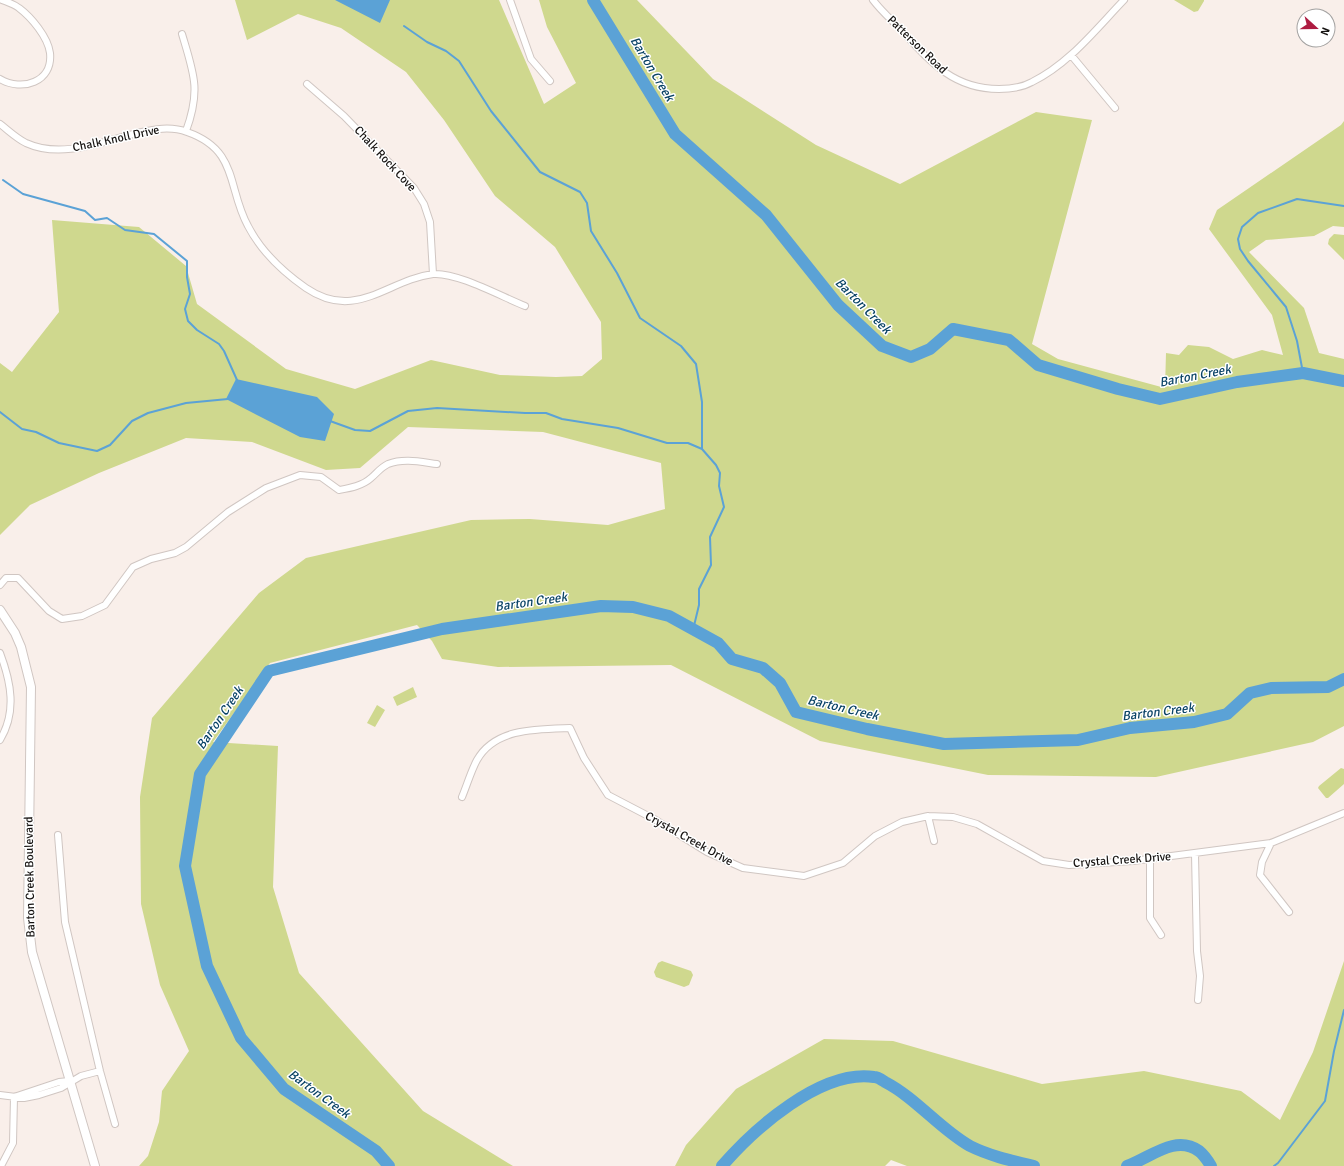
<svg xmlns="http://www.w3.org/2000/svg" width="1344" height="1166" font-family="Signika,sans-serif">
<rect width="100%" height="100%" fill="#f9efea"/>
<path fill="#cfd88e" d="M 235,0 L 499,0 L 544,104 L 576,83 L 547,27 L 539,0 L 637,0 L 713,79 L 816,145 L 900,184 L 1036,112 L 1092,120 L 1032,344 L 1058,359 L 1165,388 L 1166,353 L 1179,355 L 1188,345 L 1209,347 L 1233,359 L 1262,350 L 1283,355 L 1272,315 L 1209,229 L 1217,210 L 1341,125 L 1344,121 L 1344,227 L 1333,226 L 1314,236 L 1266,240 L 1249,252 L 1304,308 L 1319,353 L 1344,359 L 1344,726 L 1313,742 L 1156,777 L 988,775 L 820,741 L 671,665 L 498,667 L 442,659 L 432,641 L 417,625 L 270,663 L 213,742 L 278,746 L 273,887 L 299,973 L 423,1111 L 513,1166 L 139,1166 L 148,1156 L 159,1122 L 162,1091 L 189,1051 L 160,985 L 141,904 L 140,797 L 152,718 L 259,593 L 306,558 L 471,520 L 530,519 L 608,525 L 665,509 L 661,463 L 543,432 L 408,427 L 360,468 L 326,470 L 252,442 L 186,438 L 99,473 L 30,505 L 0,535 L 0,363 L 12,372 L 59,312 L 52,220 L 139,227 L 186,266 L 197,304 L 286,369 L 355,389 L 431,360 L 500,375 L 556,377 L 582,376 L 602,359 L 601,322 L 555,247 L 495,196 L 444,120 L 406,72 L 341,28 L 298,14 L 247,40 Z
M 1174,0 L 1204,0 L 1204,1 L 1198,11 L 1194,12 Z
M 1334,234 L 1344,235 L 1344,260 L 1328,244 L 1329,239 Z
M 413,687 L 417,697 L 397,706 L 393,697 Z
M 377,705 L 385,710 L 375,727 L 367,723 Z
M 1341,768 L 1344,769 L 1344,784 L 1328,798 L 1326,798 L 1318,788 L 1319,786 Z
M 662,961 L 691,971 L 693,975 L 689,985 L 684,987 L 656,977 L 654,972 L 658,963 Z
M 1344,961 L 1344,1166 L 907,1166 L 891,1160 L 885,1166 L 675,1166 L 686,1145 L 736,1089 L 824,1039 L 893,1041 L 1042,1084 L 1144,1071 L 1241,1091 L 1280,1120 L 1313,1052 Z"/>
<path fill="#5ba2d6" d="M 335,0 L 390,0 L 380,23 Z
M 236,379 L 317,397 L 334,414 L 325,441 L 300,437 L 226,399 Z"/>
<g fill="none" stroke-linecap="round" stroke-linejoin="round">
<path stroke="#5ba2d6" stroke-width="2" d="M 404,26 L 427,42 L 446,51 L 459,61 L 491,111 L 540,172 L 580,192 L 587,203 L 591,231 L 617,273 L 640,318 L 681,346 L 696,364 L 702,402 L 702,449 L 716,465 L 720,473 L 719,486 L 724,507 L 710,537 L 711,565 L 699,589 L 699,605 L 693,630
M 3,180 L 23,194 L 85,211 L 95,220 L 107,218 L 125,230 L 154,234 L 187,261 L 187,277 L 190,294 L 185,309 L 188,321 L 197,330 L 219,344 L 224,351 L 237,380
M 1303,373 L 1297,341 L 1286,307 L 1248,261 L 1240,249 L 1238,239 L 1242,227 L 1258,213 L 1297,199 L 1344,206
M 0,412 L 22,429 L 36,432 L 59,443 L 97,451 L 110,445 L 132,421 L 148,413 L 186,403 L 228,399
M 330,421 L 355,430 L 370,431 L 408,411 L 437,408 L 525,413 L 546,413 L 562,419 L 618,428 L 667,443 L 688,443 L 702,449
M 1274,1166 L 1278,1163 L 1325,1101 L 1334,1051 L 1344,1010"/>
<path stroke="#5ba2d6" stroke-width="12" d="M 593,0 L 675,134 L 766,215 L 838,305 L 882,346 L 911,357 L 930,349 L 953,329 L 1009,340 L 1038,365 L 1118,389 L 1160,399 L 1237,382 L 1303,373 L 1344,381
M 389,1166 L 376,1151 L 284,1089 L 241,1038 L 207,966 L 185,866 L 200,774 L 269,671 L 442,629 L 601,606 L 633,607 L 669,616 L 718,643 L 732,659 L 763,668 L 780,683 L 796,712 L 867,729 L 944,744 L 1078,740 L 1130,728 L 1194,722 L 1227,714 L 1250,693 L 1271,688 L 1328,687 L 1344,679
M 722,1166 C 754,1129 821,1069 874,1077 C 878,1077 882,1080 885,1082 C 916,1098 941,1130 970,1146 C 990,1156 1013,1161 1034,1166
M 1127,1166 C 1150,1158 1175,1134 1199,1151 C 1204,1155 1208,1161 1211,1166"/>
<g stroke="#d0c6c2" stroke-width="8">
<path id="minor" d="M 510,0 L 531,59 L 550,81
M 873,0 C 882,12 894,22 904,33 C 932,64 955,89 999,89 C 1009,89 1023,87 1032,82 C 1069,64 1096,29 1124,0
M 182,34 C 194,74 201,90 186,131
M 1071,55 L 1115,108
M 0,79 C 22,92 53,82 50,53 C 48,37 31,17 19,8 C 14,4 7,2 2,0
M 307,84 L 344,116 L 414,188 L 424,204 L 430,222 L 433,274
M 0,124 C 8,130 16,138 26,143 C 61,159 101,142 137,133 C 154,129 171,126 187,132 C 239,150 227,188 248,226 C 261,251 283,272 306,288 C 356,322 387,280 433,274 C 457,272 502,297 525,306
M 0,585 L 6,578 L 18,578 L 49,611 L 62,619 L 82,616 L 105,605 L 133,567 L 151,559 L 175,553 L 186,547 L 228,512 L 266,488 L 300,475 L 321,477 L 339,490 C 350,488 362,486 371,478 C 377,473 380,468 388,464 C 404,458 421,462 437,464
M 0,653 C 11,682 17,712 0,740
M 462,797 C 467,785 471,771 477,760 C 495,728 537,729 570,728 L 584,758 L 608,795 L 654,819 L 707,852 L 743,868 L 804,876 L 843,863 L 875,836 L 902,822 L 928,816 L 953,817 L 977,824 L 1043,861 L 1069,865 L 1133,861 L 1271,843 L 1344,813
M 928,816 L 934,841
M 58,835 L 65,922 L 100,1071 L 115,1124
M 1271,843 L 1262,862 L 1260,875 L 1289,912
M 1195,854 L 1197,951 L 1200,976 L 1198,1000
M 1150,859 L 1150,918 L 1161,935
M 0,1095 L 24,1098 L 39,1095 L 61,1088 L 81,1076 L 100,1071
M 14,1097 L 59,1082 L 69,1081
M 1,1166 L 13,1143 L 14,1097"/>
</g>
<g stroke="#d0c6c2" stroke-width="10">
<path id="tertiary" d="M 0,610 L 15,633 L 21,647 L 31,687 L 28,918 L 32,952 L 95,1166"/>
</g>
<use href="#minor" stroke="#fff" stroke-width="6"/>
<use href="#tertiary" stroke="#fff" stroke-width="8"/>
</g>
<g text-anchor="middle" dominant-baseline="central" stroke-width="3" stroke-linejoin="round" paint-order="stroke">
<g font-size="12" fill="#161311" stroke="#fff">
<text transform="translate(917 45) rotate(44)">Patterson Road</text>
<text transform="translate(116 139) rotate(-12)">Chalk Knoll Drive</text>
<text transform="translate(385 159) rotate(47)">Chalk Rock Cove</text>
<text transform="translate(689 839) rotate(29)">Crystal Creek Drive</text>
<text transform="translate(1122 860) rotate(-4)">Crystal Creek Drive</text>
<text transform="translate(30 877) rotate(-91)">Barton Creek Boulevard</text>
</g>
<g font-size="13" font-style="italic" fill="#0a4366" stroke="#fff">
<text transform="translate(652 69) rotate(59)">Barton Creek</text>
<text transform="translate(863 306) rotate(45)">Barton Creek</text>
<text transform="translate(1195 376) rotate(-11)">Barton Creek</text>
<text transform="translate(531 602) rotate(-8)">Barton Creek</text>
<text transform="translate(843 708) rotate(13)">Barton Creek</text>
<text transform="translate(1158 712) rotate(-7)">Barton Creek</text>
<text transform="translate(220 718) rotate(-56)">Barton Creek</text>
<text transform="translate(319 1094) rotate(36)">Barton Creek</text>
</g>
</g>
<g transform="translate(1316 28) rotate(111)"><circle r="19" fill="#ffffff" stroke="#a2a1a0"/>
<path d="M0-3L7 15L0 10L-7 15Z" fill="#ae1b41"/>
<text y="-6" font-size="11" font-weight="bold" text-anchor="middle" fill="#161311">N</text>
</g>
</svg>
